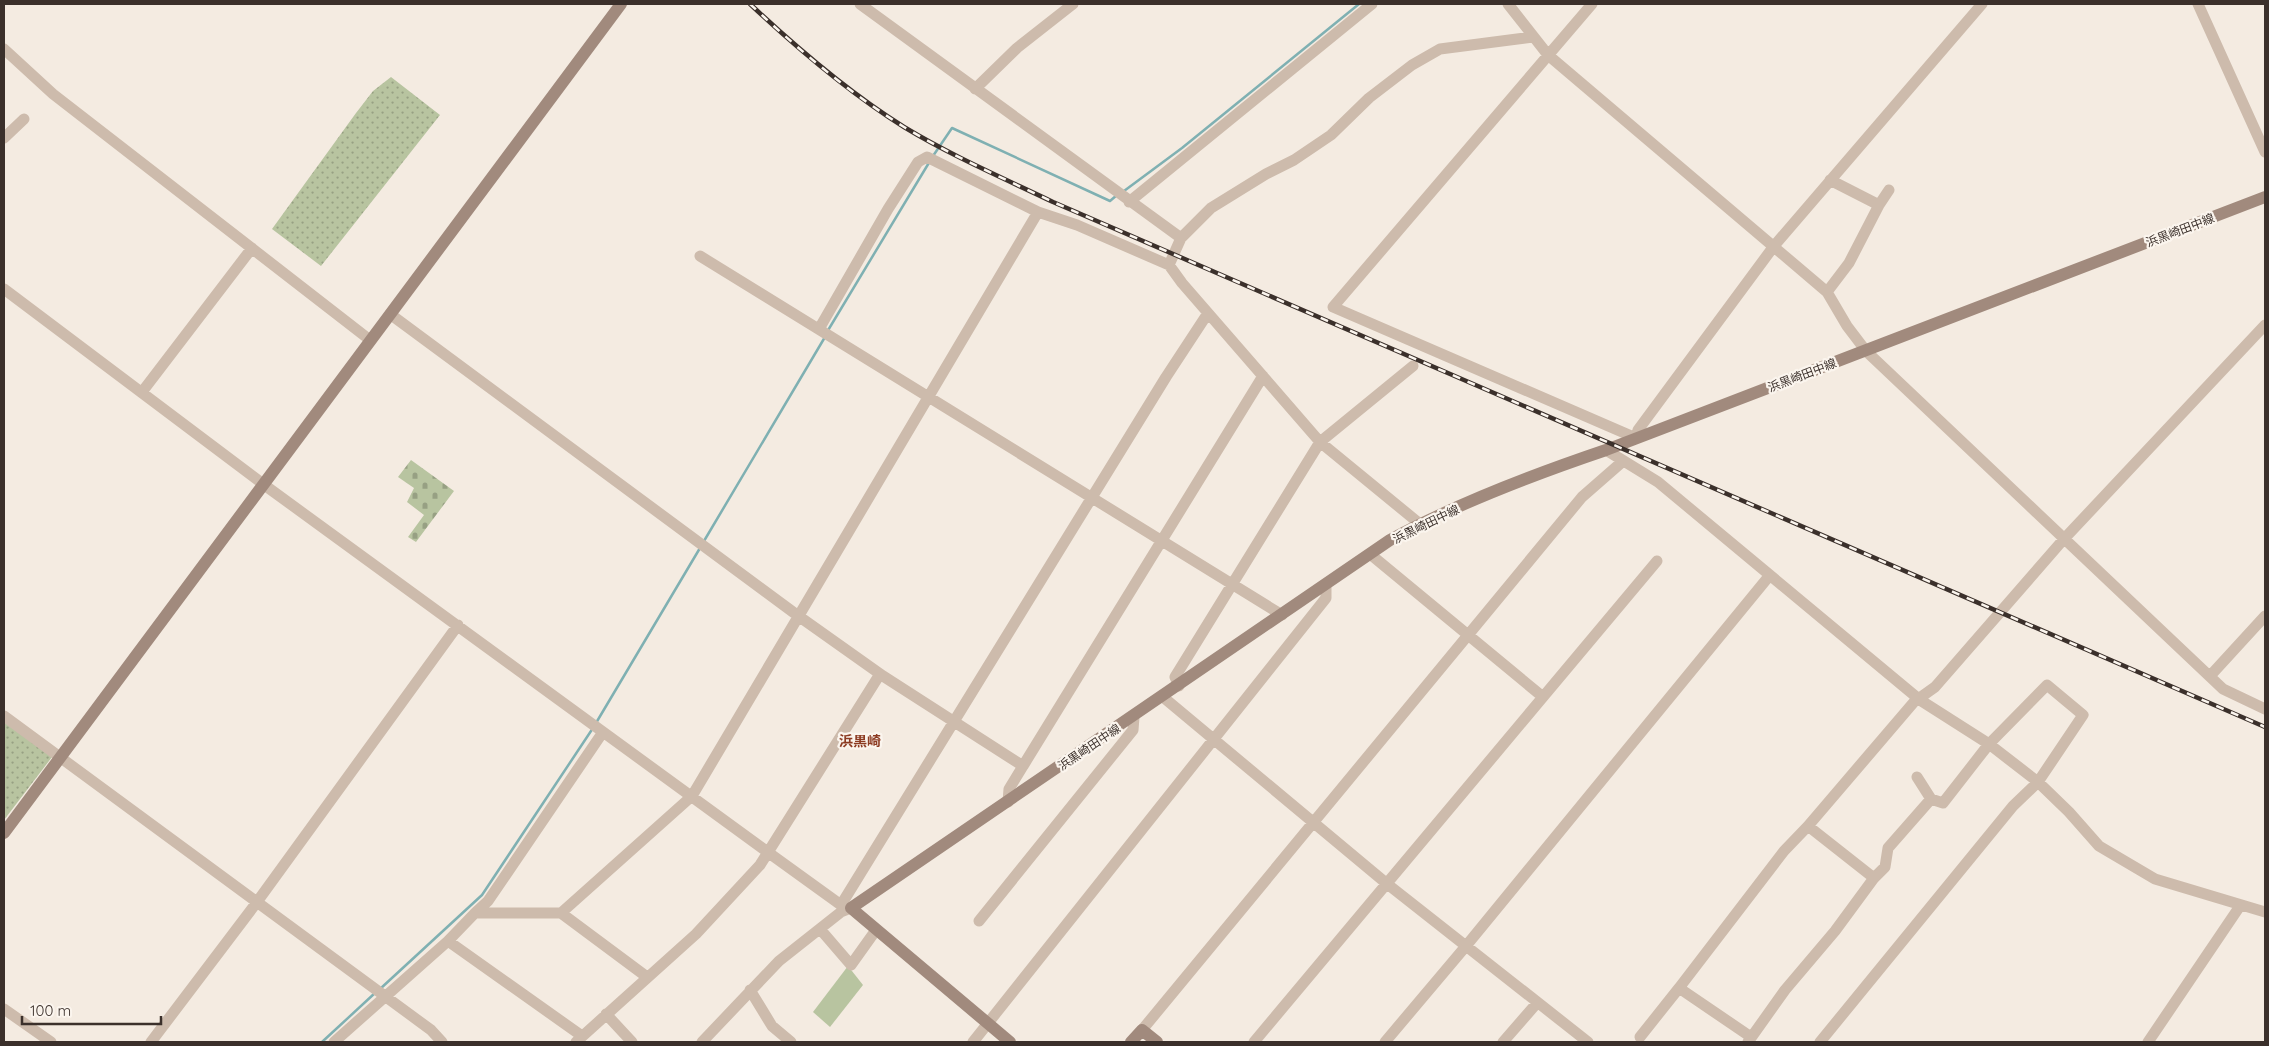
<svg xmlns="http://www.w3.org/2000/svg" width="2269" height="1046" font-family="Quicksand,'Noto Sans JP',sans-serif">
<defs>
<pattern id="grass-dots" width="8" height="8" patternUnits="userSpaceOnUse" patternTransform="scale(1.25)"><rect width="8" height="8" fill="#b8c4a0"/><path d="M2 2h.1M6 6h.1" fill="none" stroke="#97a083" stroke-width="1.8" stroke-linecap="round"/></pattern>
<pattern id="cemetery-stones" width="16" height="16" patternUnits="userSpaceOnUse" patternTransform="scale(1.25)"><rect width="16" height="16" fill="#b8c4a0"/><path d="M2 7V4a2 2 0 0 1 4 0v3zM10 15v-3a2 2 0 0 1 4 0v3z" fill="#97a083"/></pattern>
</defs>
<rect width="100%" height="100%" fill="#f4ebe1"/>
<path fill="url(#grass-dots)" d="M 391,77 L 440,115 L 321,266 L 272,229 L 356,113 L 373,91 Z
M 4,721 L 52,757 L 4,820 Z"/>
<path fill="url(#cemetery-stones)" d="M 411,460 L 454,491 L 416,542 L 408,537 L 424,515 L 407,502 L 414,488 L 398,477 Z"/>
<path fill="#b8c4a0" d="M 848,966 L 863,985 L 830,1027 L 813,1012 Z"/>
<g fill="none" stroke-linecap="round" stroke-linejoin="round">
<path stroke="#7fb0b2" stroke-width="2.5" d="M 933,156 L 952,128 L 1110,201 L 1117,195
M 1124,191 L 1182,148 L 1359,4
M 827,332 L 930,161
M 704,541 L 825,337
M 596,723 L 700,548
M 380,989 L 482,895 L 593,728
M 322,1042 L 375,993"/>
<path stroke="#cdbbac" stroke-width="11" d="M 860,4 L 1181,238 L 1211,208 L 1266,174 L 1294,160 L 1331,135 L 1369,98 L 1412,65 L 1440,49 L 1533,37
M 1508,4 L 1548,55 L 1827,292 L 1847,326 L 1866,351 L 2223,689 L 2265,709
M 1592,4 L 1333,307 L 1636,438 L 1638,430 L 1774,246 L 1982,4
M 2198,4 L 2265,152
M 4,49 L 53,94 L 370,340
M 975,89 L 1017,48 L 1073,4
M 4,138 L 24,119
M 1129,202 L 1372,4
M 1879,205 L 1889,190
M 1181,238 L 1169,265 L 1182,283 L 1320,442 L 1420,524
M 700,256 L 1282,615
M 4,289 L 263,484 L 769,853 L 841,905 L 851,908
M 1827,292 L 1849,263 L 1879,205 L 1830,180
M 390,314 L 797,615 L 883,676 L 1023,766 L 1009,789 L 1008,802
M 819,329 L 888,209 L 918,162 L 927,157 L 1038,212 L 1077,225 L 1169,265
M 142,392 L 252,248
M 1606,450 L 1658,482 L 1920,700 L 1989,744 L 2038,782 L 2069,812 L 2099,846 L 2155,879 L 2265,912
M 1370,554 L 1543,697 L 1657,561
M 2210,676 L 2265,616
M 1179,686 L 1175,677 L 1320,442 L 1413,366
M 1163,697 L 1386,883 L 1588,1042
M 4,716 L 431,1030 L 442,1042
M 1023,766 L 1263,376
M 1917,777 L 1931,799
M 1808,826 L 1914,702 L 1935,687 L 2063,540 L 2265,325
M 841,905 L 1166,377 L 1208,313
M 475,913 L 448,941 L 582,1036
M 561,913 L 475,913 L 488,901 L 603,732
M 979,921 L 1133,730 L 1134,717
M 820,929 L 851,965 L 876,930
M 647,977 L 561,913 L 692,796 L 1038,212
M 1679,988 L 1784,851 L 1808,826 L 1874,878
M 750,990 L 772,1026 L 791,1042
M 4,1009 L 51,1042
M 606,1014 L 632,1042
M 1142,1030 L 1582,497 L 1622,462
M 1640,1037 L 1679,988 L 1751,1037
M 151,1042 L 257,902 L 458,625
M 334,1042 L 448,941
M 576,1042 L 696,934 L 760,865 L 880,674
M 702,1042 L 779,961 L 841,912 L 851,908
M 973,1042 L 1326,598 L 1326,585
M 1254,1042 L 1543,697
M 1385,1042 L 1466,946 L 1770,575
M 1503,1042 L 1537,1003
M 1748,1042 L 1785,990 L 1835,931 L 1874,878 L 1885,867 L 1888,848 L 1931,799 L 1943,803 L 1989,744 L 2047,685 L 2083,715 L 2038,782 L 2013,806 L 1820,1042
M 2148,1042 L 2240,906"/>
<path stroke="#a18a7d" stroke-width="12" d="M 4,833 L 621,4
M 1010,1042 L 851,908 L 1390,540 C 1458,503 1532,475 1606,450 L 2265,197
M 1131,1042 L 1142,1030 L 1157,1042"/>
<g stroke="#3b302b" stroke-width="4.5">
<path id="rail" d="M 750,4 C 798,49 848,92 904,127 C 952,156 1003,178 1053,202 L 2265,727"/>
</g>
<use href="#rail" stroke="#fbf5ee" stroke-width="2.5" stroke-dasharray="8" stroke-linecap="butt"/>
</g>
<g text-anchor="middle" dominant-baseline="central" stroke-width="4.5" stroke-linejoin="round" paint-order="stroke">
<g font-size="12" fill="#3b302b" stroke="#fbf5ee">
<text transform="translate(2180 230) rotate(-21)">浜黒崎田中線</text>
<text transform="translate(1802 375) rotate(-21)">浜黒崎田中線</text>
<text transform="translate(1426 524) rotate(-26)">浜黒崎田中線</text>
<text transform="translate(1089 747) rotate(-34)">浜黒崎田中線</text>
</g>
<g font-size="14" font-weight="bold" fill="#8c3b22" stroke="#fbf5ee">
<text x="860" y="741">浜黒崎</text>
</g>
</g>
<rect width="2269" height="1046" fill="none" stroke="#3b302b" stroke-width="10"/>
<path d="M22 1016v8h139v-8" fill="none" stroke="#3b302b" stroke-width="2.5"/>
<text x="30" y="1016" font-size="15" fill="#3b302b" stroke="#fbf5ee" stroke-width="4" paint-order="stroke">100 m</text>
</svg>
